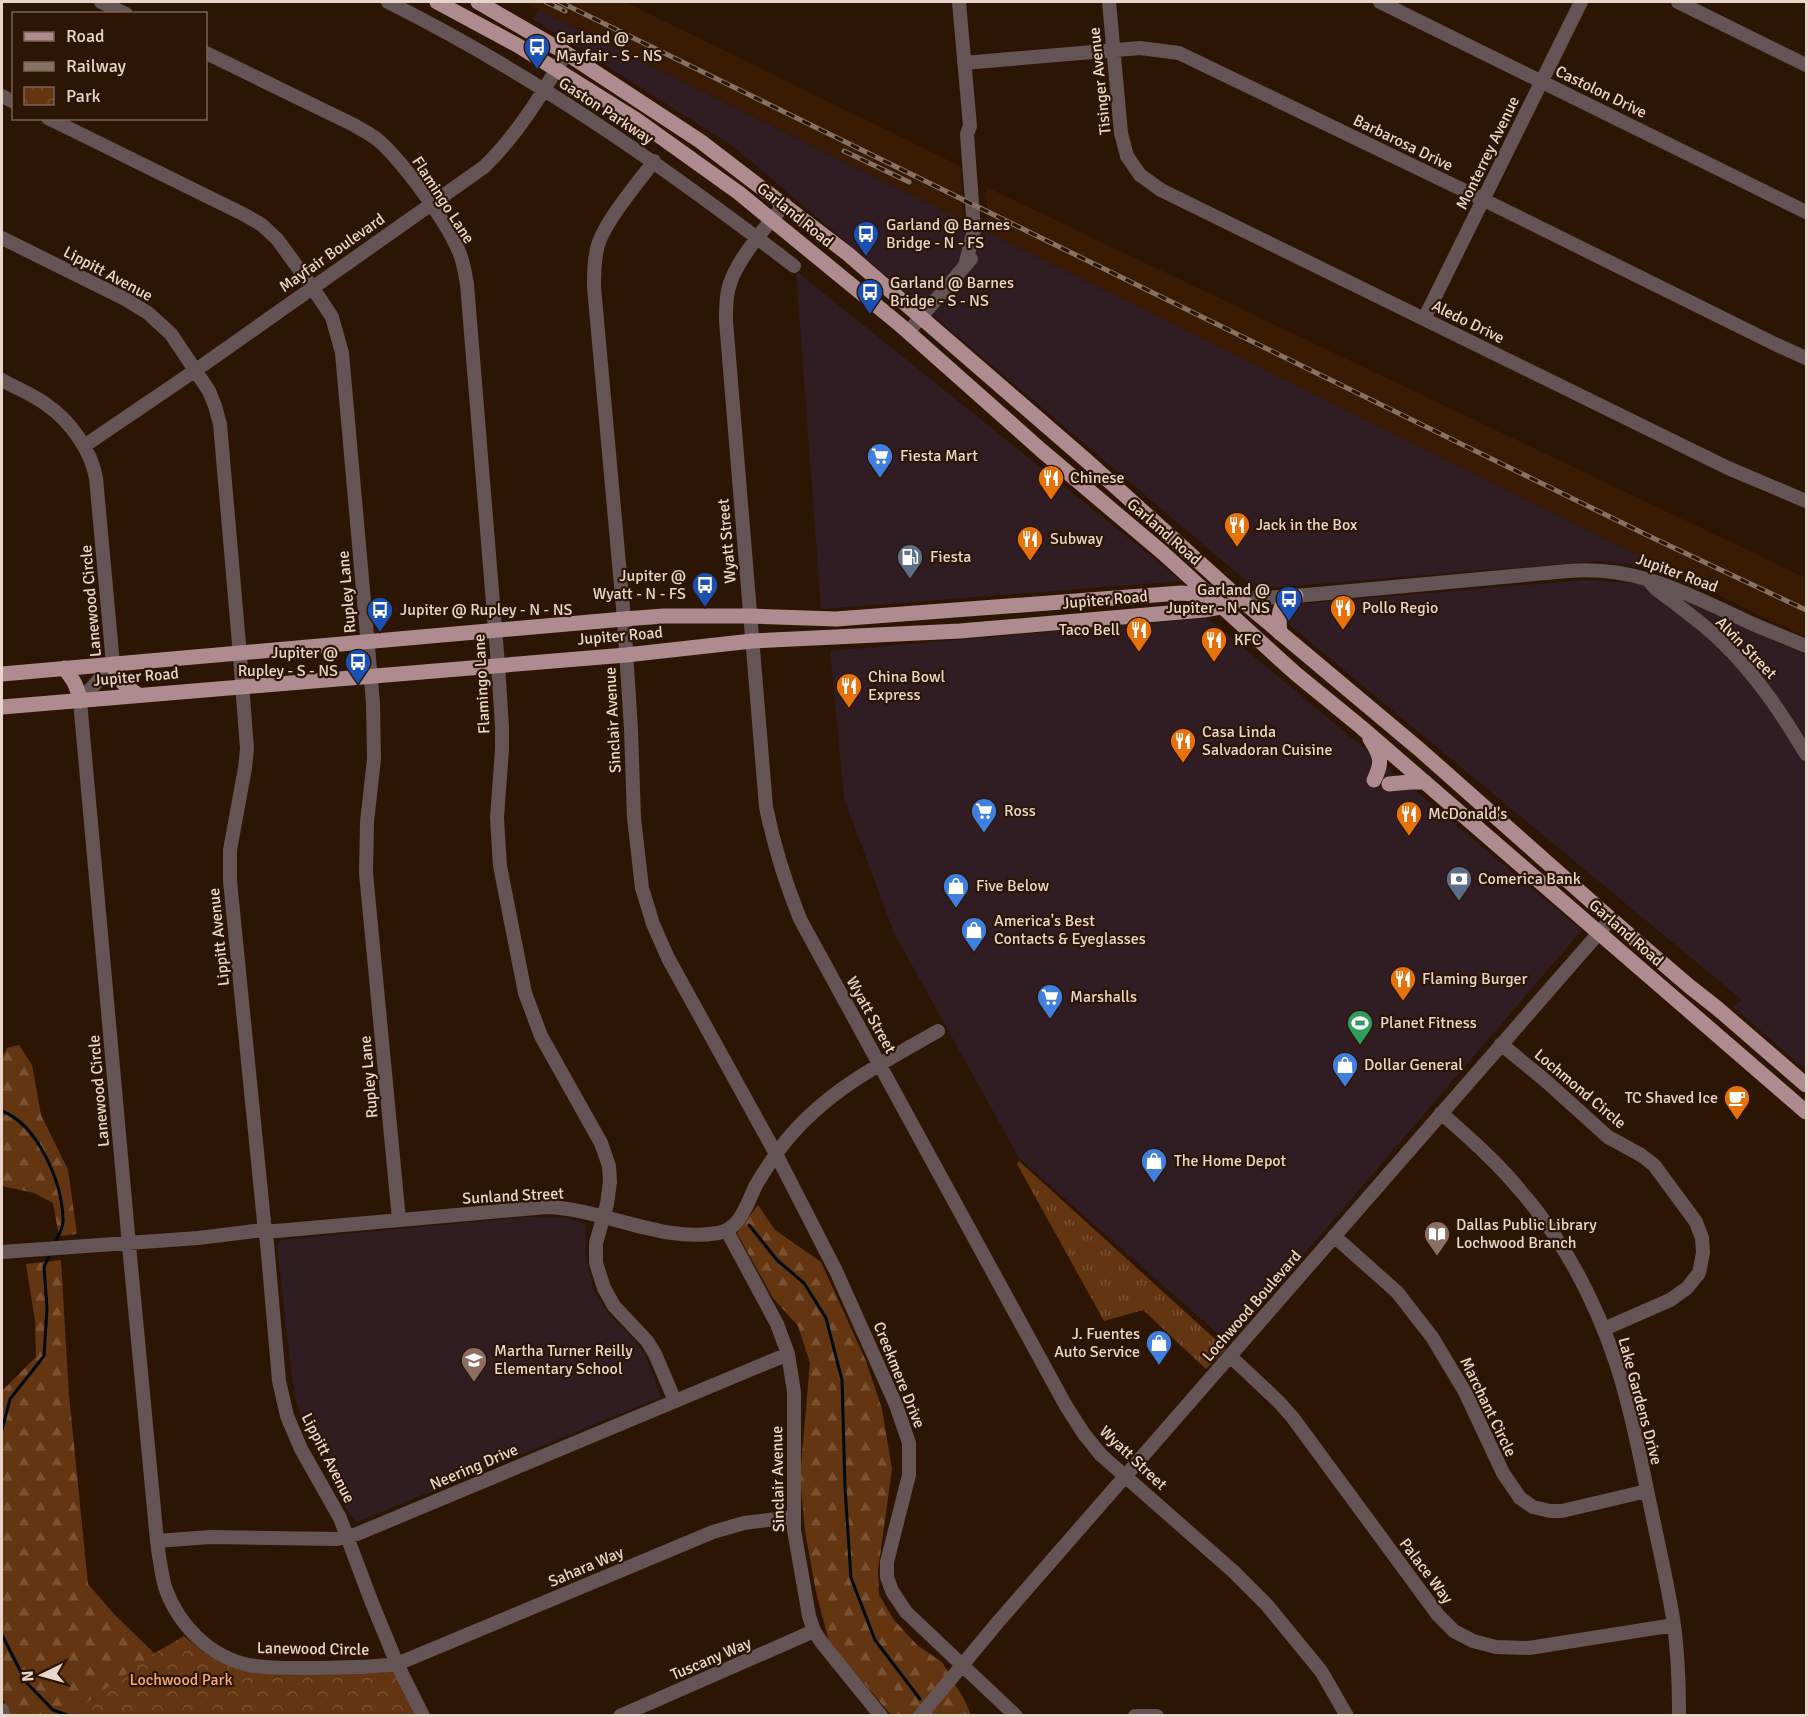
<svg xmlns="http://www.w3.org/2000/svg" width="1808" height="1717" font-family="Signika,sans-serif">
<defs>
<pattern id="grass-tufts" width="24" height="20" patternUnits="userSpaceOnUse" patternTransform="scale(1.5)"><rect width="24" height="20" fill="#643511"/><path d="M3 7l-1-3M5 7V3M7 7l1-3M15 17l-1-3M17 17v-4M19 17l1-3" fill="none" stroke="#7a5232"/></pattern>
<pattern id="forest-firs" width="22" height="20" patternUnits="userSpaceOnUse" patternTransform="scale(1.5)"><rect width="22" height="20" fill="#643511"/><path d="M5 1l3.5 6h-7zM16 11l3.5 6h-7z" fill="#7a5232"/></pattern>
<pattern id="park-crowns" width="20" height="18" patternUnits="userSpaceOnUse" patternTransform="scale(1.5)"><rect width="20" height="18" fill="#643511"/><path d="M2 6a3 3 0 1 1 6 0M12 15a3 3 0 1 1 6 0" fill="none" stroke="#7a5232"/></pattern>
</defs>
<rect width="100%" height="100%" fill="#2d1504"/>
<path fill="#2f1d23" d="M 539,9 L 708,94 L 1667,569 L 1599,561 L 1256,589 L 734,147 L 533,19 Z
M 796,271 L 1182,581 L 821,609 Z
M 1585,580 L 1647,584 L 1806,655 L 1806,1070 L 1733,1007 L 1742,1000 L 1286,622 L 1295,604 Z
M 1208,618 L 1582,930 L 1228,1343 L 1019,1158 L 894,933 L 844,798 L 830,651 Z"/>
<path fill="#301d21" d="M 525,1217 L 566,1218 L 586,1224 L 586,1258 L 593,1288 L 609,1315 L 633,1338 L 645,1354 L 661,1397 L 357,1522 L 349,1514 L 303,1424 L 295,1396 L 291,1369 L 277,1246 L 281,1240 Z"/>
<path fill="#391b04" d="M 523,2 L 625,2 L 960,166 L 965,221 Z
M 986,187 L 1806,578 L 1806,637 L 1761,616 L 987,232 Z"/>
<path fill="url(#grass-tufts)" d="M 1019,1161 L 1226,1349 L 1206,1369 L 1143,1310 L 1104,1321 L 1017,1164 Z"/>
<path fill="url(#forest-firs)" d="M 19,1045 L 32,1065 L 41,1115 L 68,1170 L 77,1234 L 59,1236 L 53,1203 L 34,1193 L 2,1186 L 2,1057 L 7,1048 Z
M 758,1205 L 775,1230 L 821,1262 L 866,1361 L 882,1409 L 892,1469 L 878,1571 L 879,1595 L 894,1620 L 917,1645 L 942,1662 L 965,1701 L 971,1715 L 891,1715 L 829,1642 L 816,1592 L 805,1531 L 800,1477 L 810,1363 L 798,1326 L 773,1298 L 737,1233 Z
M 61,1260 L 69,1395 L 88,1584 L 113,1613 L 154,1653 L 179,1645 L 206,1662 L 417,1715 L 11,1716 L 2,1697 L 2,1391 L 36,1357 L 35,1321 L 26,1264 Z"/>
<path fill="url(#park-crowns)" d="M 184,1636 C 196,1646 207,1656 222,1663 C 258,1681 342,1673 385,1672 L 391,1669 L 406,1692 L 416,1716 L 68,1716 L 155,1653 Z"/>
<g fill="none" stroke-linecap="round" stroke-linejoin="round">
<path stroke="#010a0f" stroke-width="3" d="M 2,1111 C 38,1125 62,1182 63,1219 C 64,1226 59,1235 56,1241
M 749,1225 L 777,1260 L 804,1283 L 826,1318 L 842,1380 L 845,1488 L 851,1578 L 875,1640 L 920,1699
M 2,1430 L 10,1399 L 44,1356 L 47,1308 L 44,1267 L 49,1256
M 2,1635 L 26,1682 L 53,1710 L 70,1716"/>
<path stroke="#645455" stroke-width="14" d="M 101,2 L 126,14
M 388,2 C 533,74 666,168 794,266
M 959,2 L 970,126 L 967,134 L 974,230 L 965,266
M 1109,2 L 1121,133 L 1127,156 L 1140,175 L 1161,190 L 1728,468 L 1806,501
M 1380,2 L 1806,212
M 1678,2 L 1806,65
M 206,53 L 354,125 C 362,130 371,134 378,140 C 403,162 450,225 461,257 C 464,265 465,275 467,284 L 498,665 L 502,727 L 502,749 L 497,818 L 500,866 L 525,993 L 541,1036 L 601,1143 L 609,1166 L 610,1182 L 607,1204 L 596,1243 L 596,1263 L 604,1288 L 614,1306 L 647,1341 L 655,1354 L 675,1401
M 964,63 L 1140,48 L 1179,53 L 1484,200 L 1777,345 L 1806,358
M 2,96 L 14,102
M 48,118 L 245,215 L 262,225 L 277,239 L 312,287 L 332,317 L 342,353 L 373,703 L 374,759 L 367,822 L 366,873 L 399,1220
M 654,161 C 638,183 605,221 598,245 C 594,259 594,273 594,287 L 624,619 L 631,729 L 634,818 L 642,888 L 653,924 L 668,958 L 776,1154 L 836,1271 L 896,1405 L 909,1443 L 909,1475 L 887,1562 L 887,1577 L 892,1591 L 906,1612 L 1016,1716
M 785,204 C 767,225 742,254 732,278 C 726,292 726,306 726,321 L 766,807 C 774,846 785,882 800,919 L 1066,1406 L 1084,1434 L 1101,1455 L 1234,1572 L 1266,1604 L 1321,1671 L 1347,1716
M 2,238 L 125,299 L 148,313 L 171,334 L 209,391 L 215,406 L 220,424 L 239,644 L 247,749 L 245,768 L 230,850 L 230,881 L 264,1222 L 267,1243 L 279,1381 L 287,1416 L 301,1449 L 340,1518 L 372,1603 L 397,1664 L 423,1716
M 1424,319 L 1581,2
M 908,332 L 971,259
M 2,380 C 16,388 34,395 47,405 C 70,421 91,450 96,478 L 113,664 L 80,701 L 130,1256 L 157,1541 C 159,1557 161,1572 165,1587 C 178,1625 210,1657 249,1665 C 271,1669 292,1668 314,1668 C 341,1667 369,1668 397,1664 L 713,1532 L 744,1523 L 793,1517
M 84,446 L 196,370 L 484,167 C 518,134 542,94 566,53
M 1650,582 L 1655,588 C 1678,606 1703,623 1723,643 C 1757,676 1782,714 1806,754
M 1240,599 L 1296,596 L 1568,571 C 1640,565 1691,596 1755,625 C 1772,632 1789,639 1806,646
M 1501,1044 L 1547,1082 L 1608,1137 L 1641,1155 L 1654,1165 L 1696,1222 L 1702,1238 L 1703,1253 L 1699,1273 L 1687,1288 L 1670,1300 L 1604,1329
M 1441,1113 C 1468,1137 1496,1161 1519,1189 C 1563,1239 1595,1300 1616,1363 C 1631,1409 1640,1457 1650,1504 C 1658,1544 1668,1584 1674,1625 C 1678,1655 1679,1685 1679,1716
M 727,1231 L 777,1324 L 788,1354 L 794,1392 L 794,1530 L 809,1616 L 814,1631 L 822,1643 L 881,1716
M 1334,1236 L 1397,1292 L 1432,1337 L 1465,1392 L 1503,1473 L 1520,1498 L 1533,1507 L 1550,1511 L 1562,1511 L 1647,1491
M 2,1252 L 198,1238 L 255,1231 L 276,1231 L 547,1207 C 604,1209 661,1243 718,1233 C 741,1229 747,1203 756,1185 C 762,1175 769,1164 776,1154 C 817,1096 876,1066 938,1031
M 1230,1356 L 1279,1402 L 1293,1418 L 1438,1615 L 1454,1631 L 1473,1641 L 1496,1647 L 1529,1648 L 1674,1625
M 157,1541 L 210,1537 L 337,1539 L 357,1534 L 788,1354
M 2,1710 L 4,1716
M 620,1716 L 814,1631
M 920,1716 L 998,1622 L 1611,919
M 1135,1716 L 1157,1716"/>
<path stroke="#ad8b8e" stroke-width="15" d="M 437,2 L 517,45 L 637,120 L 739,193 L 899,324 L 1041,450 L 1163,553 L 1295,673 L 1361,727 L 1806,1112
M 478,2 L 566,53 L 700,141 L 848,254 L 1087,461 L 1240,599 L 1419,749 L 1611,919 L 1689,986 L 1717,1008 L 1806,1085
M 1280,633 C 1278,616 1277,602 1296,596
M 113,664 C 117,679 125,686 138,695
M 64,668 C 73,679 78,687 80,701
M 2,674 L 624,619 L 664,616 L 750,616 L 836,619 L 1181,593 L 1210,595
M 2,707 L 626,655 L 752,641 L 960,631 L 1204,610 L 1226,606
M 1370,739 C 1381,756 1383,762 1374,780
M 1389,784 L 1410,782 L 1425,782"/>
<g stroke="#867163" stroke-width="5">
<path id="rail" d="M 546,2 L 565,11
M 560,2 L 1653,538 L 1806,610
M 844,151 L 909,182"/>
</g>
<use href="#rail" stroke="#2d1504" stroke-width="3" stroke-dasharray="9" stroke-linecap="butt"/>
</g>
<defs>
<g id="bus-pin" transform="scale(1.35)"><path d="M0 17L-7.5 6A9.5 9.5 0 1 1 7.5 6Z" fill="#1a4fb4" stroke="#2d1504"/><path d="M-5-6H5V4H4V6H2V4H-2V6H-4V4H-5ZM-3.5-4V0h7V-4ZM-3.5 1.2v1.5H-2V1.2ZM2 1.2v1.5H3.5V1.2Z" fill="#fff"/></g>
<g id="supermarket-pin" transform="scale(1.35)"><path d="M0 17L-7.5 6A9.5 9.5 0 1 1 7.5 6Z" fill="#3f7fe0" stroke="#2d1504"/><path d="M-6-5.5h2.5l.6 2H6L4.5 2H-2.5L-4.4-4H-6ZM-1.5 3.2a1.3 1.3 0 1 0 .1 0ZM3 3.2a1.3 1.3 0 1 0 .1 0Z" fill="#fff"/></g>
<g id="restaurant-pin" transform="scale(1.35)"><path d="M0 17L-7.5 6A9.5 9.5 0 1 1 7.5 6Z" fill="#e8710a" stroke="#2d1504"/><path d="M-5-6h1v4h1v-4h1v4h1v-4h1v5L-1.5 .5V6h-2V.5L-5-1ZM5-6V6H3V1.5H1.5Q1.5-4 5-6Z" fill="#fff"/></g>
<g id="fuel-pin" transform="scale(1.35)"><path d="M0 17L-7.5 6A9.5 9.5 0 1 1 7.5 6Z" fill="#5c6f8a" stroke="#2d1504"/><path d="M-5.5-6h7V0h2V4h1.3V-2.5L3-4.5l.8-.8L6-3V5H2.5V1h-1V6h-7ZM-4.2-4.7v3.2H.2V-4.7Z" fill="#fff"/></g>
<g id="bank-pin" transform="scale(1.35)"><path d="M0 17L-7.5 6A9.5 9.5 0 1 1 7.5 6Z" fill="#5c6f8a" stroke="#2d1504"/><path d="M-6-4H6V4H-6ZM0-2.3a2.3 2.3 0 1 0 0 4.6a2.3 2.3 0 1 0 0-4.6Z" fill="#fff"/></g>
<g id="shop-pin" transform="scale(1.35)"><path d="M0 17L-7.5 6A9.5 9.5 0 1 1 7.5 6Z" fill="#3f7fe0" stroke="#2d1504"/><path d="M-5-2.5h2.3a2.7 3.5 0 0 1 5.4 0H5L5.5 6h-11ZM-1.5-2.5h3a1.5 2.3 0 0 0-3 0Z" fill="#fff"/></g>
<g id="stadium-pin" transform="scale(1.35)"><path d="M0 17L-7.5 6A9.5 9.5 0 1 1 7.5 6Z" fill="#2e9e5b" stroke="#2d1504"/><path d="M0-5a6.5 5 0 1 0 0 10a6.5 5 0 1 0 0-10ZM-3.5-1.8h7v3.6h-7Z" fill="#fff"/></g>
<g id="cafe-pin" transform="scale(1.35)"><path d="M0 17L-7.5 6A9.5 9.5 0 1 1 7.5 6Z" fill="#e8710a" stroke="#2d1504"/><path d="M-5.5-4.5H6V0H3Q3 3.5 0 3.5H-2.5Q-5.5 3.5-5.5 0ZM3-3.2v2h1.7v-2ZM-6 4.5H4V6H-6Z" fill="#fff"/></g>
<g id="library-pin" transform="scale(1.35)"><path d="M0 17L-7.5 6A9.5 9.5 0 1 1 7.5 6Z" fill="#8d6e63" stroke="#2d1504"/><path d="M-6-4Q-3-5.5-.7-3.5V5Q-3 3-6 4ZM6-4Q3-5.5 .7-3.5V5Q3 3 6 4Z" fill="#fff"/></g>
<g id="school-pin" transform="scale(1.35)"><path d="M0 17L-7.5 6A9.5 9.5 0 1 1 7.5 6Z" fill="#8d6e63" stroke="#2d1504"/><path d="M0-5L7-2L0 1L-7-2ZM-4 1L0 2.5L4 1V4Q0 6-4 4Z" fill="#fff"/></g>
</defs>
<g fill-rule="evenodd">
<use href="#bus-pin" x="537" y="47"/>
<use href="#bus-pin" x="866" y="234"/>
<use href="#bus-pin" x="870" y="292"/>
<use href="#supermarket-pin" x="880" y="456"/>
<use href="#restaurant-pin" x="1051" y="478"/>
<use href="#restaurant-pin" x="1237" y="525"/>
<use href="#restaurant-pin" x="1030" y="539"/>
<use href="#fuel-pin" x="910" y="557"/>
<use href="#bus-pin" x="705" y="585"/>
<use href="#bus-pin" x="1289" y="599"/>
<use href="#restaurant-pin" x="1343" y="608"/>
<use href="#bus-pin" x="380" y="610"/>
<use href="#restaurant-pin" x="1139" y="630"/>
<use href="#restaurant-pin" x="1214" y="640"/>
<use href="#bus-pin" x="358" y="662"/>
<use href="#restaurant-pin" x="849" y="686"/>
<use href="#restaurant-pin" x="1183" y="741"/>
<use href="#supermarket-pin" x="984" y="811"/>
<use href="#restaurant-pin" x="1409" y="814"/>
<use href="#bank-pin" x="1459" y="879"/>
<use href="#shop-pin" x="956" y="886"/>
<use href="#shop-pin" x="974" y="930"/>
<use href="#restaurant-pin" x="1403" y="979"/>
<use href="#supermarket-pin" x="1050" y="997"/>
<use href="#stadium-pin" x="1360" y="1023"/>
<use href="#shop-pin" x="1345" y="1065"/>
<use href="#cafe-pin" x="1737" y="1098"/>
<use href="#shop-pin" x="1154" y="1161"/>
<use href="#library-pin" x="1437" y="1234"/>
<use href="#shop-pin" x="1159" y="1343"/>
<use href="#school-pin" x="474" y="1360"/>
</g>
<g text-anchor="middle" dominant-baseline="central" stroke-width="4.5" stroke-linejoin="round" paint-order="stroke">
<g font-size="16" fill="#e8d6cb" stroke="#2d1504" text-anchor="start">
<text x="556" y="38">Garland @<tspan x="556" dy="18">Mayfair - S - NS</tspan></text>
<text x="886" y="225">Garland @ Barnes<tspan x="886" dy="18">Bridge - N - FS</tspan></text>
<text x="890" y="283">Garland @ Barnes<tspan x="890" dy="18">Bridge - S - NS</tspan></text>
<text x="900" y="456">Fiesta Mart</text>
<text x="1070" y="478">Chinese</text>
<text x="1256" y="525">Jack in the Box</text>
<text x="1050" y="539">Subway</text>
<text x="930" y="557">Fiesta</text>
<text x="686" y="576" text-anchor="end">Jupiter @<tspan x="686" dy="18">Wyatt - N - FS</tspan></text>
<text x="1270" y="590" text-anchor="end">Garland @<tspan x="1270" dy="18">Jupiter - N - NS</tspan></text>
<text x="1362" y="608">Pollo Regio</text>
<text x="400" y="610">Jupiter @ Rupley - N - NS</text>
<text x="1120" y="630" text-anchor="end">Taco Bell</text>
<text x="1234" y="640">KFC</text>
<text x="338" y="653" text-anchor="end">Jupiter @<tspan x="338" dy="18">Rupley - S - NS</tspan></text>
<text x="868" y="677">China Bowl<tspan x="868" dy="18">Express</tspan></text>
<text x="1202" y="732">Casa Linda<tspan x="1202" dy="18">Salvadoran Cuisine</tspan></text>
<text x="1004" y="811">Ross</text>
<text x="1428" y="814">McDonald's</text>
<text x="1478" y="879">Comerica Bank</text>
<text x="976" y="886">Five Below</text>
<text x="994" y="921">America's Best<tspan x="994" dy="18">Contacts &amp; Eyeglasses</tspan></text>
<text x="1422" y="979">Flaming Burger</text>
<text x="1070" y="997">Marshalls</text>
<text x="1380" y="1023">Planet Fitness</text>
<text x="1364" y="1065">Dollar General</text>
<text x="1718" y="1098" text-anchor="end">TC Shaved Ice</text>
<text x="1174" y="1161">The Home Depot</text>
<text x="1456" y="1225">Dallas Public Library<tspan x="1456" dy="18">Lochwood Branch</tspan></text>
<text x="1140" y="1334" text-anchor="end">J. Fuentes<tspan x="1140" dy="18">Auto Service</tspan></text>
<text x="494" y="1351">Martha Turner Reilly<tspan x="494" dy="18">Elementary School</tspan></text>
</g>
<g font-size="16" fill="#e8d6cb" stroke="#2d1504">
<text transform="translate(1100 81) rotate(-96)">Tisinger Avenue</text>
<text transform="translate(1601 92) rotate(26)">Castolon Drive</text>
<text transform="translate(606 111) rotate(33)">Gaston Parkway</text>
<text transform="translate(1403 143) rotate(26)">Barbarosa Drive</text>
<text transform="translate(1488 153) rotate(-64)">Monterrey Avenue</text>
<text transform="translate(443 200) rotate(57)">Flamingo Lane</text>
<text transform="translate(795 215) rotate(39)">Garland Road</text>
<text transform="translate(332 253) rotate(-35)">Mayfair Boulevard</text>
<text transform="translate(108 274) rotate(28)">Lippitt Avenue</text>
<text transform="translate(1468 322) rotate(26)">Aledo Drive</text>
<text transform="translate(1164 532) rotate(41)">Garland Road</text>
<text transform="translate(727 541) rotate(-95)">Wyatt Street</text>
<text transform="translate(1677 573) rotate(20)">Jupiter Road</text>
<text transform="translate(347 592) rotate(-95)">Rupley Lane</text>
<text transform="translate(1105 600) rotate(-5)">Jupiter Road</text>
<text transform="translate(91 601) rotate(-95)">Lanewood Circle</text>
<text transform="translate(620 636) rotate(-5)">Jupiter Road</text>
<text transform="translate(1746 648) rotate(46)">Alvin Street</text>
<text transform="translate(136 677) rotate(-5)">Jupiter Road</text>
<text transform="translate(482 684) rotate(-93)">Flamingo Lane</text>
<text transform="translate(613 720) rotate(-93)">Sinclair Avenue</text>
<text transform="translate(1626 933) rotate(41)">Garland Road</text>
<text transform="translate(219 937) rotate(-96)">Lippitt Avenue</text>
<text transform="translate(871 1015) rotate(61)">Wyatt Street</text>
<text transform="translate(369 1077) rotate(-95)">Rupley Lane</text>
<text transform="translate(1580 1089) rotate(40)">Lochmond Circle</text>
<text transform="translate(99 1091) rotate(-95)">Lanewood Circle</text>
<text transform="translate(513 1196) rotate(-3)">Sunland Street</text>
<text transform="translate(1252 1306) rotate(-49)">Lochwood Boulevard</text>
<text transform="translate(899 1375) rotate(68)">Creekmere Drive</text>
<text transform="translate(1640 1401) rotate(75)">Lake Gardens Drive</text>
<text transform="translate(1488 1407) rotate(64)">Marchant Circle</text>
<text transform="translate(328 1458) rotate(63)">Lippitt Avenue</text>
<text transform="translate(1133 1458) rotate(43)">Wyatt Street</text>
<text transform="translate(474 1467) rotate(-23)">Neering Drive</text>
<text transform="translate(778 1479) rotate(-91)">Sinclair Avenue</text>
<text transform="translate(586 1567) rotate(-23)">Sahara Way</text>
<text transform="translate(1426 1571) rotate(53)">Palace Way</text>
<text transform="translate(313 1649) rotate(1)">Lanewood Circle</text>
<text transform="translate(711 1659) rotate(-23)">Tuscany Way</text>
</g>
<g font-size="16" fill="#f9ab77" stroke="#2d1504">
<text x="181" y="1680">Lochwood Park</text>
</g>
</g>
<rect width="1808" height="1717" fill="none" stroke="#e8d6cb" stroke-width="6"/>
<rect x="12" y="12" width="195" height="108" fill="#2d1504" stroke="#786254" stroke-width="1.5"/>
<rect x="24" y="32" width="30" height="9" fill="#ad8b8e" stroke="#786254" stroke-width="1.5"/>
<text x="66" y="42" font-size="18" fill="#e8d6cb">Road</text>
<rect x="24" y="62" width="30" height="9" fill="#867163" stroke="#786254" stroke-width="1.5"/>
<text x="66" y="72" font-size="18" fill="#e8d6cb">Railway</text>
<rect x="24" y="87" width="30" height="18" fill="url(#park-crowns)" stroke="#786254" stroke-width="1.5"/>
<text x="66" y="102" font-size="18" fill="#e8d6cb">Park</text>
<g transform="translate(42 1675) rotate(265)" stroke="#2d1504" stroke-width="4.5" paint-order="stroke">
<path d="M0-4.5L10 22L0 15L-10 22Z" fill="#e8d6cb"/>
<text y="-9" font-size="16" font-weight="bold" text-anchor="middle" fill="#e8d6cb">N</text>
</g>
</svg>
